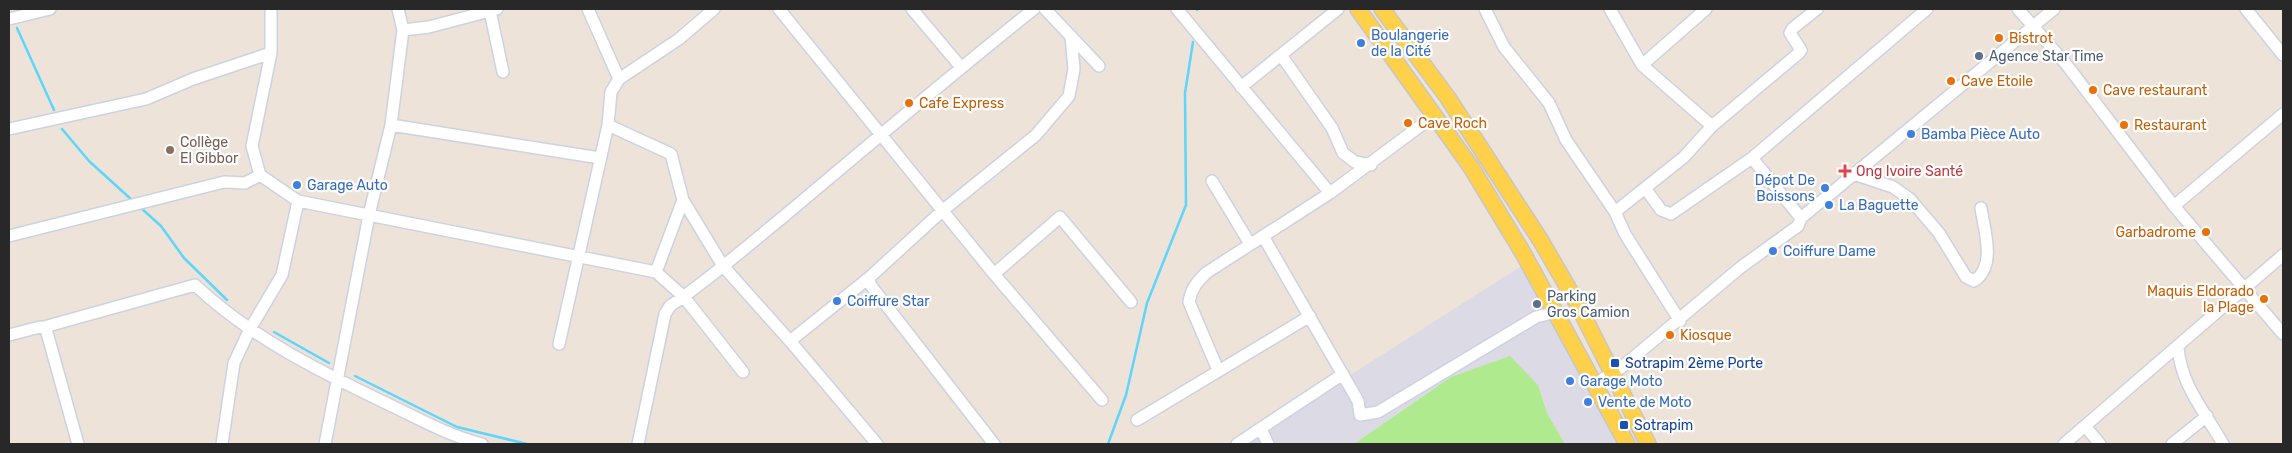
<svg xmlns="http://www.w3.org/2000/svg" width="2292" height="453" font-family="Rubik,sans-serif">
<rect width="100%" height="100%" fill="#ede3d8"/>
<path fill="#dcdae4" d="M 1526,263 L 1626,444 L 1565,444 L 1547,413 L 1538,385 L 1451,377 L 1354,444 L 1242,444 Z"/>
<path fill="#afea8e" d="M 1510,356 L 1538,385 L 1547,413 L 1565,444 L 1354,444 L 1451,377 Z"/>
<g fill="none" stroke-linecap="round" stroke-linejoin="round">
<path stroke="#5ed5fb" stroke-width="2.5" d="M 1197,10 L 1197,9
M 17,28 L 54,110
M 62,129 L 89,161 L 133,201
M 141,208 L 161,226 L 184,258 L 227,300
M 274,332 L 329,363
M 355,376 L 457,427 L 527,444
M 1108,444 L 1126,395 L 1147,303 L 1186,205 L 1185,93 L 1193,42"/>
<g stroke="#cdd2e3" stroke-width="14">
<path id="minor" d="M 588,9 L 619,79
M 779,9 L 994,274 L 1102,400
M 912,9 L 960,66
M 1045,9 L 1099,66
M 1177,9 L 1330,193
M 1485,9 L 1504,47 L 1549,103 L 1566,140 L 1615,212 L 1625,234 L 1680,321
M 1610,9 L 1642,65 L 1712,126
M 2018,9 L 2066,64 L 2174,206 L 2283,334
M 2246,9 L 2283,55
M 490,11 L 503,72
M 9,19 L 50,9
M 403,30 L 429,27 L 497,9
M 1281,55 L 1332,128 L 1343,153 L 1355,162 L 1371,165
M 1642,65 L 1706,9
M 1241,87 L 1338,9
M 391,125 L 600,158
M 608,125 L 671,154 L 683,200 L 723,266 L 790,341 L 877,444
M 9,129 L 146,99 L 193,79 L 271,53
M 1752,158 L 1801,218
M 1854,174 L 1893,187 L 1910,199 L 1939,233 L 1966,277 L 1974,281 C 1997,266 1984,230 1981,208
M 1212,181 L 1250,244
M 1645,188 L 1661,210 L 1671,214 L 1752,158 L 1927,9
M 298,201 L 656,272 L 684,297 L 743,372
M 2174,206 L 2283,114
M 1615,212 L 1684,157 L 1712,126 L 1799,53 L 1801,50 L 1790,33 L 1793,28 L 1817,9
M 9,236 L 224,182 L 245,183 L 260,175
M 1263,236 L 1358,401 L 1360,415 L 1378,412 L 1536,317 L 1556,312
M 656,272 L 683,200
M 994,274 L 1060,217 L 1131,302
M 870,277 L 869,282 L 872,287 L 994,444
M 44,327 L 195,285 C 251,338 323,373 392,406 C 421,420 450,436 482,444
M 9,335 L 40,327 L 46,329 L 78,444
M 790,341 L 870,277 L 942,211 L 1036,135 L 1069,96 L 1074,69 L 1071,36
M 559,344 L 608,125 L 611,92 L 619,79 L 679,39 L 714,9
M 2178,346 C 2180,384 2205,412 2223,444
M 1218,370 L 1189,302 C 1191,289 1197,282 1206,273 L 1330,193 L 1435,115
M 1595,384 L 1622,367 L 1741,267 L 1798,226 L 1801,218 L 2054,9
M 1137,420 L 1310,316
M 2085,426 L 2100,444
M 1261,429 L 1268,444
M 222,444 L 234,363 L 250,329 L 282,275 L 298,201 L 260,175 L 252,146 L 271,53 L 271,9
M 325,444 L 369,215 L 391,125 L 403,30 L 398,9
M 638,444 L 665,314 L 670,306 C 710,279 746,247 783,217 C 867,147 949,76 1034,9
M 1237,444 L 1343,374
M 2064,444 L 2283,255
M 2172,444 L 2207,416"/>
</g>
<g stroke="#c7c7c7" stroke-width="18">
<path id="major" d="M 1358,9 L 1471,167 L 1523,253 L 1627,444
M 1382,9 L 1448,98 L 1541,241 L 1578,305 L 1648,444"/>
</g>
<use href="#minor" stroke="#fff" stroke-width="11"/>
<use href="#major" stroke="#ffd14a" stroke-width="15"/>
</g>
<g fill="#e8710a" stroke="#fff" stroke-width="2">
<circle cx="1999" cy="38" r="5"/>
<circle cx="1951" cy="81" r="5"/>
<circle cx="2093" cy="90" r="5"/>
<circle cx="909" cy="103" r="5"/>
<circle cx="1408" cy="123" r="5"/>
<circle cx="2124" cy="125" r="5"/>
<circle cx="2206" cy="232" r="5"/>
<circle cx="2264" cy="299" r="5"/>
<circle cx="1670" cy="335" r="5"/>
</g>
<g fill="#3f7fe0" stroke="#fff" stroke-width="2">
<circle cx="1361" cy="43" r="5"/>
<circle cx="1911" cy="134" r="5"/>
<circle cx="297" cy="185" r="5"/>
<circle cx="1825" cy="188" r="5"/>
<circle cx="1829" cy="205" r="5"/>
<circle cx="1773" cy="251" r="5"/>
<circle cx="837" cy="301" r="5"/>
<circle cx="1570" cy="381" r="5"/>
<circle cx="1588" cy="402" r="5"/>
</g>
<g fill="#5c6f8a" stroke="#fff" stroke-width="2">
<circle cx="1979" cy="56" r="5"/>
<circle cx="1537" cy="304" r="5"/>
</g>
<circle fill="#8d6e63" stroke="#fff" stroke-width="2" cx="170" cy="150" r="5"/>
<path fill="#e0444e" stroke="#fff" stroke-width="2" d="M1842.5 163.5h5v5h5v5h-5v5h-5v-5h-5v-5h5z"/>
<g fill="#1a4fb4" stroke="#fff" stroke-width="2">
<rect x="1610" y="358" width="10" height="10" rx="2.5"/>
<rect x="1619" y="420" width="10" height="10" rx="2.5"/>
</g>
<g text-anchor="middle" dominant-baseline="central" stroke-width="4.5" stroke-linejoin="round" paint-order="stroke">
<g font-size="14" fill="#366cbe" stroke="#fff" text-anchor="start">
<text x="1371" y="35">Boulangerie<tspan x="1371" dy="16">de la Cité</tspan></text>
<text x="1921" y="134">Bamba Pièce Auto</text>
<text x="1815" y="180" text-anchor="end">Dépot De<tspan x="1815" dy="16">Boissons</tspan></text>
<text x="307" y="185">Garage Auto</text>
<text x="1839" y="205">La Baguette</text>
<text x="1783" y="251">Coiffure Dame</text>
<text x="847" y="301">Coiffure Star</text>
<text x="1580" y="381">Garage Moto</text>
<text x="1598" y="402">Vente de Moto</text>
</g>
<g font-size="14" fill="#c56008" stroke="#fff" text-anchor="start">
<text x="2009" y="38">Bistrot</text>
<text x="1961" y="81">Cave Etoile</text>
<text x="2103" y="90">Cave restaurant</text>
<text x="919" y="103">Cafe Express</text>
<text x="1418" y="123">Cave Roch</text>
<text x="2134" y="125">Restaurant</text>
<text x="2196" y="232" text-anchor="end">Garbadrome</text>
<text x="2254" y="291" text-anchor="end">Maquis Eldorado<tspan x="2254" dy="16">la Plage</tspan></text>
<text x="1680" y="335">Kiosque</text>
</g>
<g font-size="14" fill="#4e5e75" stroke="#fff" text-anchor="start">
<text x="1989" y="56">Agence Star Time</text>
<text x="1547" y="296">Parking<tspan x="1547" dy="16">Gros Camion</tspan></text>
</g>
<g font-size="14" fill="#785e54" stroke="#fff" text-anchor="start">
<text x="180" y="142">Collège<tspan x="180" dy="16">El Gibbor</tspan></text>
</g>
<g font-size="14" fill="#be3a42" stroke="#fff" text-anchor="start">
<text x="1856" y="171">Ong Ivoire Santé</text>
</g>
<g font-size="14" fill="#164399" stroke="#fff" text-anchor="start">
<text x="1625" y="363">Sotrapim 2ème Porte</text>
<text x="1634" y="425">Sotrapim</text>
</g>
</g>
<rect width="2292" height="453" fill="none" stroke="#282828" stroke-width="20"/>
</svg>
